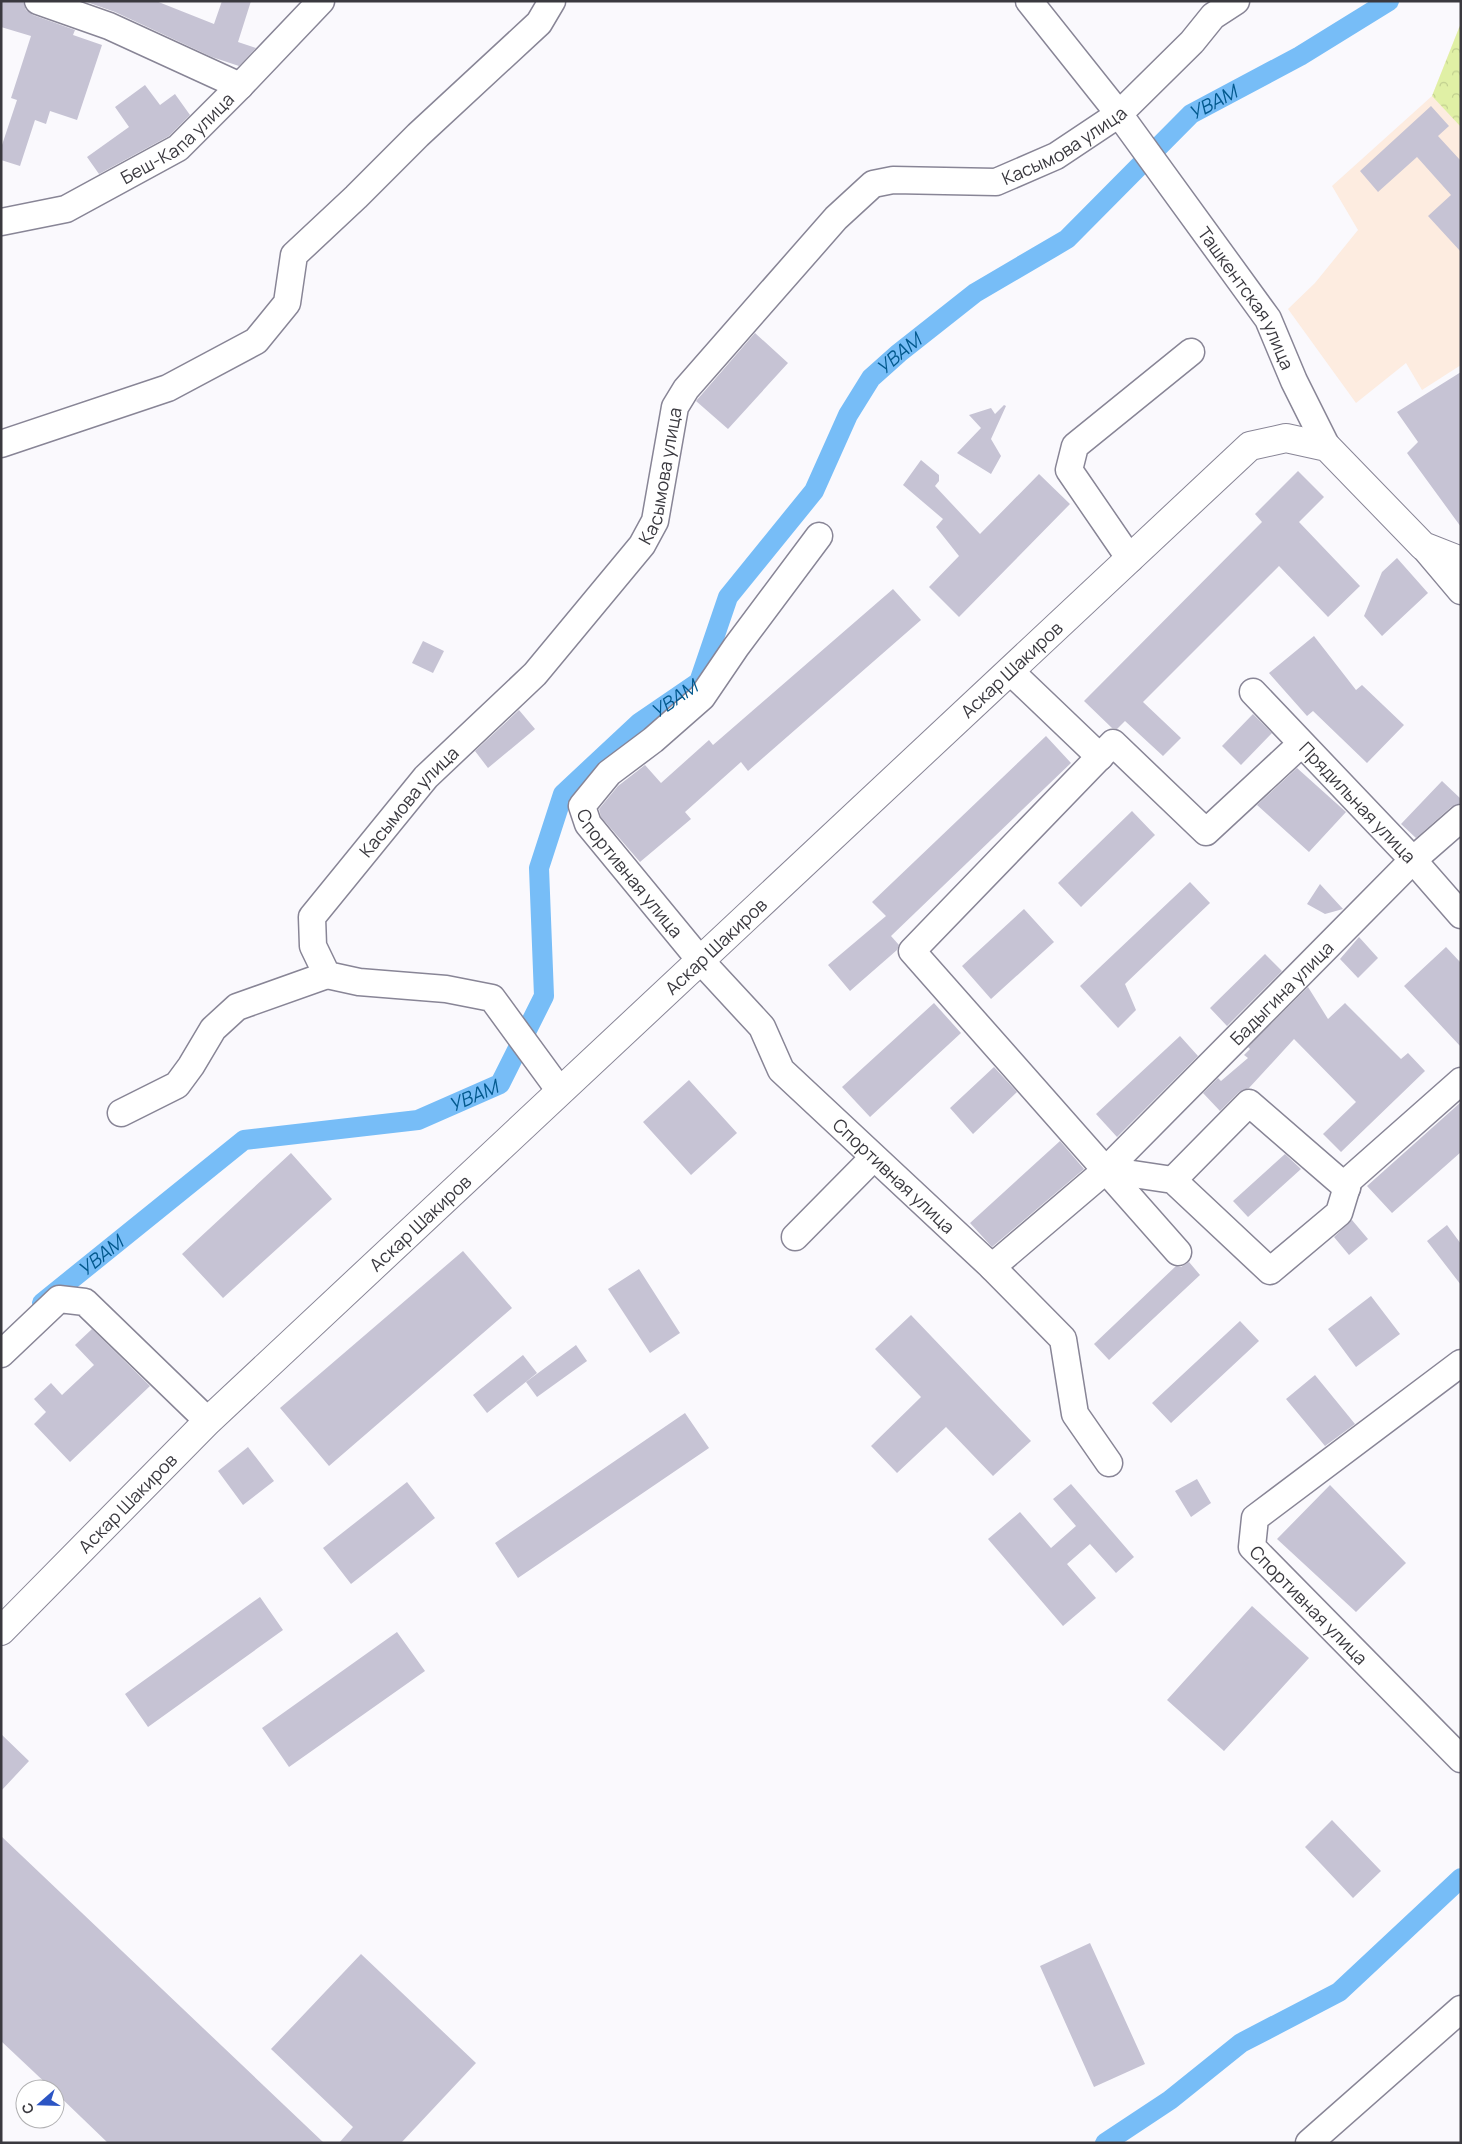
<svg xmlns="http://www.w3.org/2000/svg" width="1462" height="2144" font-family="Manrope,sans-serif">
<defs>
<pattern id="park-crowns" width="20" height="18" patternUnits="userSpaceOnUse" patternTransform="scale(1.25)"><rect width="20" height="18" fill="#e0f0a5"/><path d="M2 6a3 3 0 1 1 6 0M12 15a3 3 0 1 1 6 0" fill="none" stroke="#c1cf8f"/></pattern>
</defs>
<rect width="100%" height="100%" fill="#faf9fd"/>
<path fill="#fdece0" d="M 1461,23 L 1461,365 L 1422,390 L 1406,363 L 1356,403 L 1288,309 L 1315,283 L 1358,230 L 1332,186 L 1432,96 Z"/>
<path fill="url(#park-crowns)" d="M 1461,23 L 1461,127 L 1432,96 Z"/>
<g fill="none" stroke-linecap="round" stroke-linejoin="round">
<g stroke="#77bdf7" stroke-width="20">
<path id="s1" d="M 42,1303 L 244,1140 L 418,1120 L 500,1084 L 544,996 L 539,868 L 563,794 L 639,723 L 699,682 L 728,597 L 814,491 L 848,415 L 871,378 L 899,353 L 975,293 L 1067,239 L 1191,114 L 1300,56 L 1389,1"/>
<path d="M 1105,2143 L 1170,2100 L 1241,2043 L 1339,1992 L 1461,1878"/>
</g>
</g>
<path fill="#c6c3d4" d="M 1,1 L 23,1 L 26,10 L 33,15 L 75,30 L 73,35 L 102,45 L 77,120 L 50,111 L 46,124 L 35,120 L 20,166 L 1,160 L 1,148 L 17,100 L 11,98 L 31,36 L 1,27 Z
M 84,1 L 156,1 L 214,24 L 222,1 L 251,1 L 238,42 L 256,48 L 239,66 L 212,57 L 115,12 Z
M 145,85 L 160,105 L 175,94 L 190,115 L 169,136 L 99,174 L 87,157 L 129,127 L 115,107 Z
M 1431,106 L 1449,126 L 1438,136 L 1461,161 L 1461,252 L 1428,216 L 1451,195 L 1417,157 L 1378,192 L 1360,171 Z
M 755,333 L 788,363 L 728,429 L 696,401 Z
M 1461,372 L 1461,527 L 1407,453 L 1418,442 L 1397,412 Z
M 1004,405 L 1006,406 L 991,439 L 1001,456 L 991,474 L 957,453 L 981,428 L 969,415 L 991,408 L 995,414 Z
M 921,460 L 939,475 L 939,481 L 935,486 L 980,534 L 1039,474 L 1070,504 L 959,617 L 929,587 L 959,556 L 936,527 L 943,519 L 903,485 Z
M 1298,471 L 1324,497 L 1299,522 L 1360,586 L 1328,617 L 1279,566 L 1143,702 L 1181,738 L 1163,756 L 1125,721 L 1117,729 L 1112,728 L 1084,701 L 1262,522 L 1255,514 Z
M 1397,558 L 1428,593 L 1382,636 L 1364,616 L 1382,572 Z
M 893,589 L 921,620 L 748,771 L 741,762 L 685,812 L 691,819 L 640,862 L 601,817 L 599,809 L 618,786 L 645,765 L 661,783 L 709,740 L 713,745 Z
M 1314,636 L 1356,690 L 1362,685 L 1404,725 L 1367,763 L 1313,711 L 1307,716 L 1269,673 Z
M 423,641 L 444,651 L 433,673 L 412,663 Z
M 519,710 L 535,729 L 488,768 L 475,751 Z
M 1253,714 L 1272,733 L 1241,765 L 1222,746 Z
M 1046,736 L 1071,763 L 891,936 L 899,945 L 897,950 L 850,991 L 828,965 L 886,916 L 872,902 Z
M 1297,768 L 1346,812 L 1309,852 L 1257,805 Z
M 1442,781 L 1461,799 L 1461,803 L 1451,807 L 1416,838 L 1401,824 Z
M 1132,811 L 1155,835 L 1081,907 L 1058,883 Z
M 1190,882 L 1210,903 L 1125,984 L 1136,1010 L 1118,1028 L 1080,986 Z
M 1320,884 L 1343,909 L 1325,914 L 1307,904 Z
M 1024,909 L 1054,942 L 991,999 L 962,966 Z
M 1359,937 L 1378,958 L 1358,978 L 1340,959 Z
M 1446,947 L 1461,963 L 1461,1047 L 1404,986 Z
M 1265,954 L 1282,971 L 1227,1026 L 1210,1008 Z
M 1308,987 L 1328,1019 L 1345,1003 L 1401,1059 L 1408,1053 L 1425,1071 L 1341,1152 L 1323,1134 L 1356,1102 L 1294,1039 L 1249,1088 L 1239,1092 L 1220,1111 L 1203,1093 L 1218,1078 L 1221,1081 L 1248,1058 L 1244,1055 L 1250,1049 L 1248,1047 Z
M 934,1003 L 961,1033 L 870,1117 L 842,1087 Z
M 1180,1036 L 1198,1056 L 1117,1137 L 1096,1114 Z
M 994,1067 L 1017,1092 L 973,1134 L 950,1108 Z
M 689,1080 L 737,1133 L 691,1175 L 643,1122 Z
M 1461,1102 L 1461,1152 L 1392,1213 L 1367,1186 Z
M 1060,1141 L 1084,1169 L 992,1247 L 970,1223 Z
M 291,1153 L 332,1199 L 223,1298 L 182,1254 Z
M 1285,1154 L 1301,1169 L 1248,1217 L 1233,1201 Z
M 1352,1220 L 1368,1239 L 1349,1255 L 1334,1237 Z
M 1447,1225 L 1461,1244 L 1461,1285 L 1427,1241 Z
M 463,1251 L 512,1308 L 329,1466 L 280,1408 Z
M 1189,1262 L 1200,1275 L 1109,1360 L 1094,1344 L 1176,1266 L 1181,1267 Z
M 639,1269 L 680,1333 L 650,1353 L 608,1289 Z
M 1371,1296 L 1400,1334 L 1356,1367 L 1328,1329 Z
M 911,1315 L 1031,1441 L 993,1476 L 946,1427 L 897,1473 L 871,1446 L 921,1397 L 875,1349 Z
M 1240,1321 L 1259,1341 L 1171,1423 L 1152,1403 Z
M 92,1329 L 150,1386 L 70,1462 L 34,1424 L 46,1412 L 34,1399 L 51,1383 L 62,1395 L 94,1365 L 75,1345 Z
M 576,1345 L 587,1361 L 537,1397 L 526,1382 Z
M 523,1355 L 537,1373 L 487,1413 L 473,1395 Z
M 1315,1375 L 1355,1424 L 1325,1446 L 1286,1399 Z
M 685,1413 L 709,1448 L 518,1578 L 495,1543 Z
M 248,1447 L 274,1481 L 243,1505 L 218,1471 Z
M 1197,1479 L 1211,1503 L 1191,1517 L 1175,1491 Z
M 407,1482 L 435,1518 L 351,1584 L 323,1548 Z
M 1071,1484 L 1134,1557 L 1116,1573 L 1090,1544 L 1067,1564 L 1096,1598 L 1063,1626 L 988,1539 L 1020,1512 L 1051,1548 L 1076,1526 L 1053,1499 Z
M 1330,1485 L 1406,1563 L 1356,1612 L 1277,1539 Z
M 260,1597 L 283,1630 L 148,1727 L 125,1694 Z
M 1252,1606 L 1309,1658 L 1224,1751 L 1167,1700 Z
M 397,1632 L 425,1671 L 289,1767 L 262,1728 Z
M 1,1734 L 29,1761 L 1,1791 Z
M 1332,1820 L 1381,1871 L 1353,1898 L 1305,1847 Z
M 1,1836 L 324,2143 L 108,2143 L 55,2092 L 55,2089 L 52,2089 L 1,2041 Z
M 1090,1943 L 1145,2064 L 1094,2087 L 1040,1966 Z
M 361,1954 L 476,2063 L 401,2143 L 339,2143 L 353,2127 L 271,2049 Z"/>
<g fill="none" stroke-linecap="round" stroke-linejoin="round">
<g stroke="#888596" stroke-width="29">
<g id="minor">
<path d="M 38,1 L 109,26 L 240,86"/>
<path id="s2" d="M 1029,1 L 1119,114 L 1268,319 L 1294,381 L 1327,447"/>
<path id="s3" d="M 1,222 L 66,209 L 178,148 L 240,86 L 321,1"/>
<path d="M 1,444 L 168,388 L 256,341 L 287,303 L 294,255 L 356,197 L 418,135 L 539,23 L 552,1"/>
<path id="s4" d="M 819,536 L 736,647 L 702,697 L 653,740 L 609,773 L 582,806 L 588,824 L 700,960 L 762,1027 L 781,1070 L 992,1267 L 1063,1339 L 1075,1414 L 1109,1463"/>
<path d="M 1423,546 L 1461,591"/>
<path d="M 1130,559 L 1069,470 L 1075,446 L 1191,352"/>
<path d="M 1010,671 L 1100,757"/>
<path id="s5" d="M 1253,692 L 1413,860 L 1461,915"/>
<path id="s6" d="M 560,1091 L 492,998 L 446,989 L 359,982 L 327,975 L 313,946 L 312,917 L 426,777 L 535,674 L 642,545 L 655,521 L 675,407 L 686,389 L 836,218 L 873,184 L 893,180 L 996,182 L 1056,156 L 1119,114 L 1192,42 L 1213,16 L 1236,1"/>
<path d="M 121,1113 L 177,1085 L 191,1066 L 213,1029 L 237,1007 L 327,975"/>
<path d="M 1106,1170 L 1173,1180 L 1270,1271 L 1339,1213 L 1349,1180 L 1461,1081"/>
<path d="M 1173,1180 L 1249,1103 L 1347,1188"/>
<path d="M 795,1237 L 873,1158"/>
<path d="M 1178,1252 L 912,951 L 1113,743 L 1206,832 L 1301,744"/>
<path id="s7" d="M 992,1267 L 1106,1170 L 1413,860 L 1461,818"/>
<path d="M 1,1354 L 59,1299 L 85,1302 L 208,1421"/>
<path id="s8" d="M 1461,1363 L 1255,1518 L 1252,1547 L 1461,1759"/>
<path d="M 1309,2143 L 1461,2009"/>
</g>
</g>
<g stroke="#888596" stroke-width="30">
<g id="major">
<path id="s9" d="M 1,1631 L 208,1421 L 1250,446 L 1286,438 L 1327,447 L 1423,546 L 1461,561"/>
</g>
</g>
<use href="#minor" stroke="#fff" stroke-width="26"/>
<use href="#major" stroke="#fff" stroke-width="28"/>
</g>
<g text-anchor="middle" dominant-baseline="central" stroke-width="4" stroke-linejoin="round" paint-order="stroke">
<g font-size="18" fill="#3a393f" stroke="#fff">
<text stroke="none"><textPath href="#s3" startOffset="199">Беш-Капа улица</textPath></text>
<text stroke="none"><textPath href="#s6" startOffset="1484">Касымова улица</textPath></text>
<text stroke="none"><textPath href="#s2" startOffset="369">Ташкентская улица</textPath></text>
<text stroke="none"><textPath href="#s6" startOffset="914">Касымова улица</textPath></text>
<text stroke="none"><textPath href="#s9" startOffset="1395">Аскар Шакиров</textPath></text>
<text stroke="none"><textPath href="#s5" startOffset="152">Прядильная улица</textPath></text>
<text stroke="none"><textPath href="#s6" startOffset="494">Касымова улица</textPath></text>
<text stroke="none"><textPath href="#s4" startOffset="445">Спортивная улица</textPath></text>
<text stroke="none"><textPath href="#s9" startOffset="990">Аскар Шакиров</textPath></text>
<text stroke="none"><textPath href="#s7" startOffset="399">Бадыгина улица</textPath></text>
<text stroke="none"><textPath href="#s4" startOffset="850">Спортивная улица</textPath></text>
<text stroke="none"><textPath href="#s9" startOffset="585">Аскар Шакиров</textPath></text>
<text stroke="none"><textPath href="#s9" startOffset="180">Аскар Шакиров</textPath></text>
<text stroke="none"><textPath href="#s8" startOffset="368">Спортивная улица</textPath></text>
</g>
<g font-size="19" font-style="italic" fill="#03598e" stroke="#fff">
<text stroke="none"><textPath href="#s1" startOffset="1800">УВАМ</textPath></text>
<text stroke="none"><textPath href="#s1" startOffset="1395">УВАМ</textPath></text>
<text stroke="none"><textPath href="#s1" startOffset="975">УВАМ</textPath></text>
<text stroke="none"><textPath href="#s1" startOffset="495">УВАМ</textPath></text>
<text stroke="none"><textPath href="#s1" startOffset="75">УВАМ</textPath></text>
</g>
</g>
<rect width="1462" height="2144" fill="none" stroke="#3a393f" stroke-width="5"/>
<g transform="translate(40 2104) rotate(250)"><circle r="24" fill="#ffffff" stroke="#b0b0b2"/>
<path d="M0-4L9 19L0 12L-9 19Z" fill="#2c55c4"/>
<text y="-8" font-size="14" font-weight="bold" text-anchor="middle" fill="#3a393f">С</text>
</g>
</svg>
